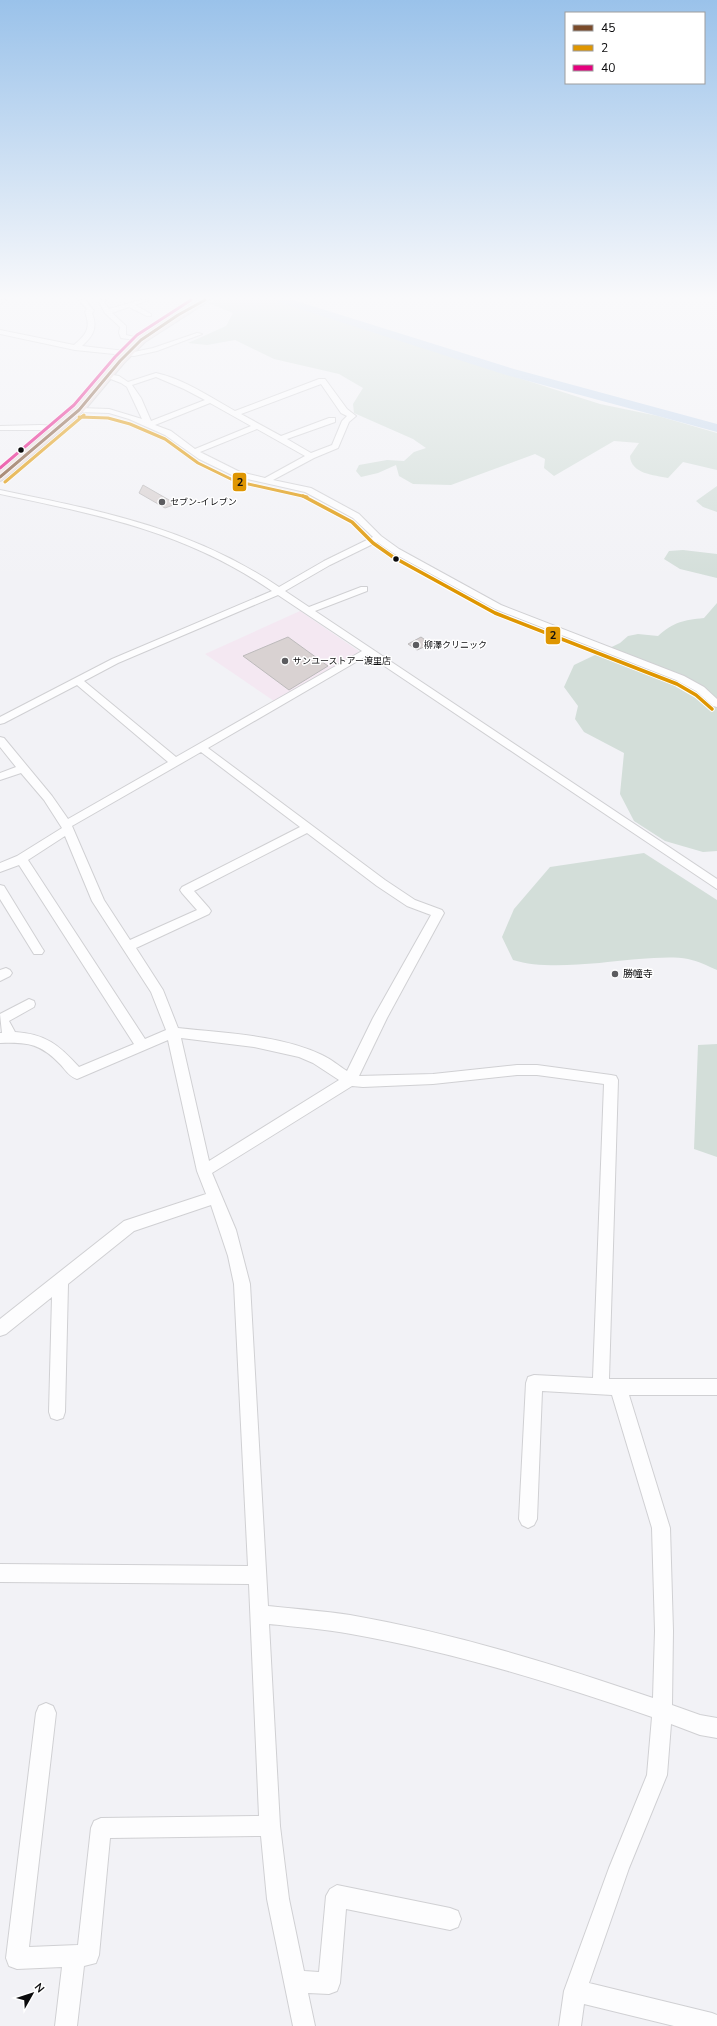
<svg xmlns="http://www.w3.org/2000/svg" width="717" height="2026" font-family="'Nunito Sans','Noto Sans JP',sans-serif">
<rect width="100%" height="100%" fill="#f2f2f6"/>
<path fill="#f4e8f2" d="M 300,611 L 360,652 L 274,701 L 205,654 Z"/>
<path fill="#d3ded9" d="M 215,300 L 276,300 L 600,404 L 658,416 L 717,433 L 717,470 L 683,462 L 668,478 C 654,475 631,474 630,456 L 639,443 L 614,441 L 554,476 L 544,468 L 545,459 L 535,454 L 451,485 L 413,484 L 399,476 L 396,465 L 378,473 L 361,477 L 356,471 L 359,465 L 387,460 L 404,461 L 414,452 L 426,448 L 413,439 L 354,413 L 353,404 L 363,388 L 339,374 L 274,359 L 235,340 L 207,345 L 188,343 L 226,326 L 233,313 L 208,303 Z
M 717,486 L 717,512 L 703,507 L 696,501 Z
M 683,550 L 717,554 L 717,578 L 680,569 L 664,559 L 669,551 Z
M 717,603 L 717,851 L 703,852 L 665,841 L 634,821 L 620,794 L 624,753 L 584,732 L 575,719 L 578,706 L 564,687 L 574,665 L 620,643 L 628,636 L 638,634 L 658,636 C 674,622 683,620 704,618 Z
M 644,853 L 717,900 L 717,970 C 708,966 698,961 688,959 C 673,956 654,958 639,959 C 602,962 548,971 513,960 L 502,937 L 514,909 L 550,867 Z
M 717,1044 L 717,1157 L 694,1149 L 698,1045 Z"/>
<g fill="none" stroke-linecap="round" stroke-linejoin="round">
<path fill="#c6d8ec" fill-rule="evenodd" d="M 277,300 L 293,300 L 514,369 L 717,424 L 717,432 L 506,375 L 278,302 Z"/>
</g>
<path fill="#d9d2d2" stroke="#bcbabb" d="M 143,485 L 176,504 L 165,508 L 139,493 Z
M 288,637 L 328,666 L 289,690 L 243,656 Z
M 421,637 L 431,644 L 417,650 L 408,644 Z"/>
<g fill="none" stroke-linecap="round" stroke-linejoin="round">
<g stroke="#d0d0d3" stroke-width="2">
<path id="minor" d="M 0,300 L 6,300 L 0,304 Z
M 78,300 L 85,300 L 94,311 L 92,313 C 98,328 93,336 82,346 L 134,352 L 153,348 L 197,333 L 202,334 L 157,351 L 134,356 L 75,350 L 0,334 L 0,330 L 74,345 C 87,334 91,328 85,312 L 87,309 Z
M 98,300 L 107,300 L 104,302 L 109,309 L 140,300 L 149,300 L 135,305 L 151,314 L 151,316 L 147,316 L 129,307 L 112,313 L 126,326 L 126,335 L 143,339 L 143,341 L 121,338 L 119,333 L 120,327 L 105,313 Z
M 156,373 C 184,379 210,397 235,411 L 319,379 L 325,379 L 347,409 L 356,416 L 349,422 L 338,448 L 314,458 L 273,480 L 311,488 L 359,514 L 381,536 L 399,549 L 501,605 L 684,676 L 704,687 L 717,699 L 717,707 L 713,706 L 696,691 L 676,680 L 495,609 L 393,553 L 377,542 L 330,565 L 285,591 L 309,607 L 361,587 L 367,587 L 367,591 L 315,611 L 717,879 L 717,889 L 368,655 L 208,748 L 385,880 L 415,900 L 442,910 L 444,913 L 387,1018 L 359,1076 L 433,1074 L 517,1065 L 537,1065 L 611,1075 L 616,1076 L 618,1080 L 609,1379 L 717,1379 L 717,1395 L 629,1395 L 670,1528 L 673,1631 L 672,1705 L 700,1715 L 717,1718 L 717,1738 L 700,1735 L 671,1724 L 667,1775 L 629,1868 L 589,1983 L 712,2013 L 717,2015 L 717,2026 L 674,2026 L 584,2004 L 581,2026 L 559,2026 L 564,1991 L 609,1868 L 647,1775 L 652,1717 C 553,1683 453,1652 351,1634 C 324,1629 297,1627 269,1624 L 280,1826 L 289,1899 L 304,1971 L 319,1972 L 326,1896 L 330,1889 L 337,1885 L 450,1908 L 458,1911 L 461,1919 L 458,1927 L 450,1930 L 346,1909 L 340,1983 L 337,1991 L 329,1994 L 308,1993 L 315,2026 L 293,2026 L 267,1899 L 261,1836 L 110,1838 L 99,1955 L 96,1963 L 84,1966 L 77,2026 L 55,2026 L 62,1967 L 17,1969 L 9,1966 L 6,1958 L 36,1713 L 39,1706 L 46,1703 L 53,1706 L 56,1713 L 29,1947 L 78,1945 L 91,1828 L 94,1821 L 101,1818 L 259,1816 L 249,1584 L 0,1582 L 0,1564 L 248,1566 L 234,1284 L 228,1256 L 211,1205 L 134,1231 L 68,1284 L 65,1412 L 63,1418 L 57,1420 L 51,1418 L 49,1412 L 52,1297 L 6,1334 L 0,1336 L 0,1319 L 124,1221 L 206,1194 L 197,1171 L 168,1040 L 77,1079 C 70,1077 66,1071 61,1065 C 41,1044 29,1042 0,1043 L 0,1033 L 2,1033 L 0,1014 L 29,999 L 34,1001 L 35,1004 L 34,1007 L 9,1021 L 15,1032 C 46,1034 59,1045 79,1067 L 134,1044 L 19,865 L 0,872 L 0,863 L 17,856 L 62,828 L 44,800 L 21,773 L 0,780 L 0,773 L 16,767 L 0,747 L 0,737 L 4,738 L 52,796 L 68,819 L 168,762 L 77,685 L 4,723 L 0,724 L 0,717 L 112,659 L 272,591 C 186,532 100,515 0,494 L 0,490 C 102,511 191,528 279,587 L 324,561 L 373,537 L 353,518 L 305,492 L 234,476 L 199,459 L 165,435 L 129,419 L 109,413 L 79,412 L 75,410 L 79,408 L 109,409 L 142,419 L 127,387 L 121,383 L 103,376 L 107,374 L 119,376 L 128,382 ZM 156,377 L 184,389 L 205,400 L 151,421 L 141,398 L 132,385 ZM 321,384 L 341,413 L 347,416 L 342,421 L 332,445 L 311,453 L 287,439 L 335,422 L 335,418 L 329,418 L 281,436 L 241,414 ZM 210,403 L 251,426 L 195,449 L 171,431 L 155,425 ZM 257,429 L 305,456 L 265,478 L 240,472 L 200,452 ZM 278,595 L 362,651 L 176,757 L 84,681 L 118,663 ZM 201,752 L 300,827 L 182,887 L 180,890 L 182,893 L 197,910 L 130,940 L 104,900 L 72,826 ZM 307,833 L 377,886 L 407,906 L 431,915 L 373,1018 L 347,1071 C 339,1066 331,1059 322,1055 C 281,1035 223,1033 178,1028 L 163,990 L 136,948 L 209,914 L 211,911 L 209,908 L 194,891 ZM 65,836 L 92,901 L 151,992 L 166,1030 L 145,1039 L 28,860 ZM 181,1038 L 254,1047 L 299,1057 L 313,1063 L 339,1080 L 209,1161 ZM 517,1075 L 537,1075 L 604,1084 L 593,1378 L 534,1375 L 528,1377 L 526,1383 L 519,1519 L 522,1525 L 528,1528 L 534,1525 L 537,1519 L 542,1391 L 612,1395 L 652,1528 L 655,1631 L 653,1698 C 554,1664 453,1633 350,1615 C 323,1611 295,1609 268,1606 L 250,1284 L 236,1230 L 212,1173 L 352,1086 L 363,1087 L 433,1084 Z
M 40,425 L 58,426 L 62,428 L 58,430 L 0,430 L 0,426 Z
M 0,885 L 4,886 L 42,948 L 44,951 L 42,954 L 34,954 L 0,899 Z
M 6,968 L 10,970 L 12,973 L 10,976 L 0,981 L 0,970 Z"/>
</g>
<g stroke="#ceced0" stroke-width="2">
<path id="highway" d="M 198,300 L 210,300 L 145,342 L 124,363 L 83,412 L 4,479 L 0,481 L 0,471 L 75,408 L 116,359 L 137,338 L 175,313 Z"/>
</g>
<use href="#minor" fill="#fdfdfe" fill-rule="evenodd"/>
<use href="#highway" fill="#ecdede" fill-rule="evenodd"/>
<g stroke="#fff" stroke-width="4.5">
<path id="bus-1" d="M 0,477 L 79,410 L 120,361 L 141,340 L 178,315 L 205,300"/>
</g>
<g stroke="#fff" stroke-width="4.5">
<path id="bus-2-far1" d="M 79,417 L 108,418 L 130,424 L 165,439 L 198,463 L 235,481 L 307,497
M 5,482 L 84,415"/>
</g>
<g stroke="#fff" stroke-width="5.5">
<path id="bus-2" d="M 303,496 L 352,522 L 373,543 L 393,557 L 495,613 L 677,684 L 696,695 L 712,709"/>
</g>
<g stroke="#fff" stroke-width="4.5">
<path id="bus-3" d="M 0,468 L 74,405 L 115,357 L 137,335 L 191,300"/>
</g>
<use href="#bus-1" stroke="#7a4b2a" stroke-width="3"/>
<use href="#bus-2-far1" stroke="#df9601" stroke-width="3"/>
<use href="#bus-2" stroke="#df9601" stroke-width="3.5"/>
<use href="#bus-3" stroke="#e5007d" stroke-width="3"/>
</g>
<linearGradient id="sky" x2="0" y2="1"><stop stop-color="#9ac2ea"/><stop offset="0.51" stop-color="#f9f9fb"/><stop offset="1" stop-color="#f9f9fb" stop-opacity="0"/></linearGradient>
<rect width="717" height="583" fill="url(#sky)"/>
<g fill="#0b0b0d" stroke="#fff" stroke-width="1.5">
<circle cx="21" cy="450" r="3.5"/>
<circle cx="396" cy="559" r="3.5"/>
</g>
<g fill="#5c5c5f" stroke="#fff" stroke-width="1.5">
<circle cx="162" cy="502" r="4"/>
<circle cx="416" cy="645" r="4"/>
<circle cx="285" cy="661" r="4"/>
<circle cx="615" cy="974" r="4"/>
</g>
<g text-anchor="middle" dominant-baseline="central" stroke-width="3" stroke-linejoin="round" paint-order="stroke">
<g font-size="9" fill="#0b0b0d" stroke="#fff" text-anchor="start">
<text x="170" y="502">セブン-イレブン</text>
<text x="424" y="645">柳澤クリニック</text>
<text x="293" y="661">サンユーストアー渡里店</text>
</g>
<g font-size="10" fill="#0b0b0d" stroke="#fff" text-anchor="start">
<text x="623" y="974">勝幢寺</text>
</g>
</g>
<g stroke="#fff" stroke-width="1.5">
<rect x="232" y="472" width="15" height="20" rx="4" fill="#df9601"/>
<rect x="545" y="626" width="16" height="19" rx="4" fill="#df9601"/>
</g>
<g font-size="11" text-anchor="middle" font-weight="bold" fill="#111">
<text x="240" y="486">2</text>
<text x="553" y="639">2</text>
</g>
<rect x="565" y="12" width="140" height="72" fill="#ffffff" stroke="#9d9d9e"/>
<rect x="573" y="25" width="20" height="6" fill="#7a4b2a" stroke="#9d9d9e"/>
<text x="601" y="32" font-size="12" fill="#0b0b0d">45</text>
<rect x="573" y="45" width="20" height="6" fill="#df9601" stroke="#9d9d9e"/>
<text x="601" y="52" font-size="12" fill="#0b0b0d">2</text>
<rect x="573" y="65" width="20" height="6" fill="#e5007d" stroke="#9d9d9e"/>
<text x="601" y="72" font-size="12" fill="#0b0b0d">40</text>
<g transform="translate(32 1994) rotate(51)" stroke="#ffffff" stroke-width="3" paint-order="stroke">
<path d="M0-3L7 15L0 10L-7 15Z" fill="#0b0b0d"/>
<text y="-6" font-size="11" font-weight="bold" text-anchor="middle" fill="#0b0b0d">N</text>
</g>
</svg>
